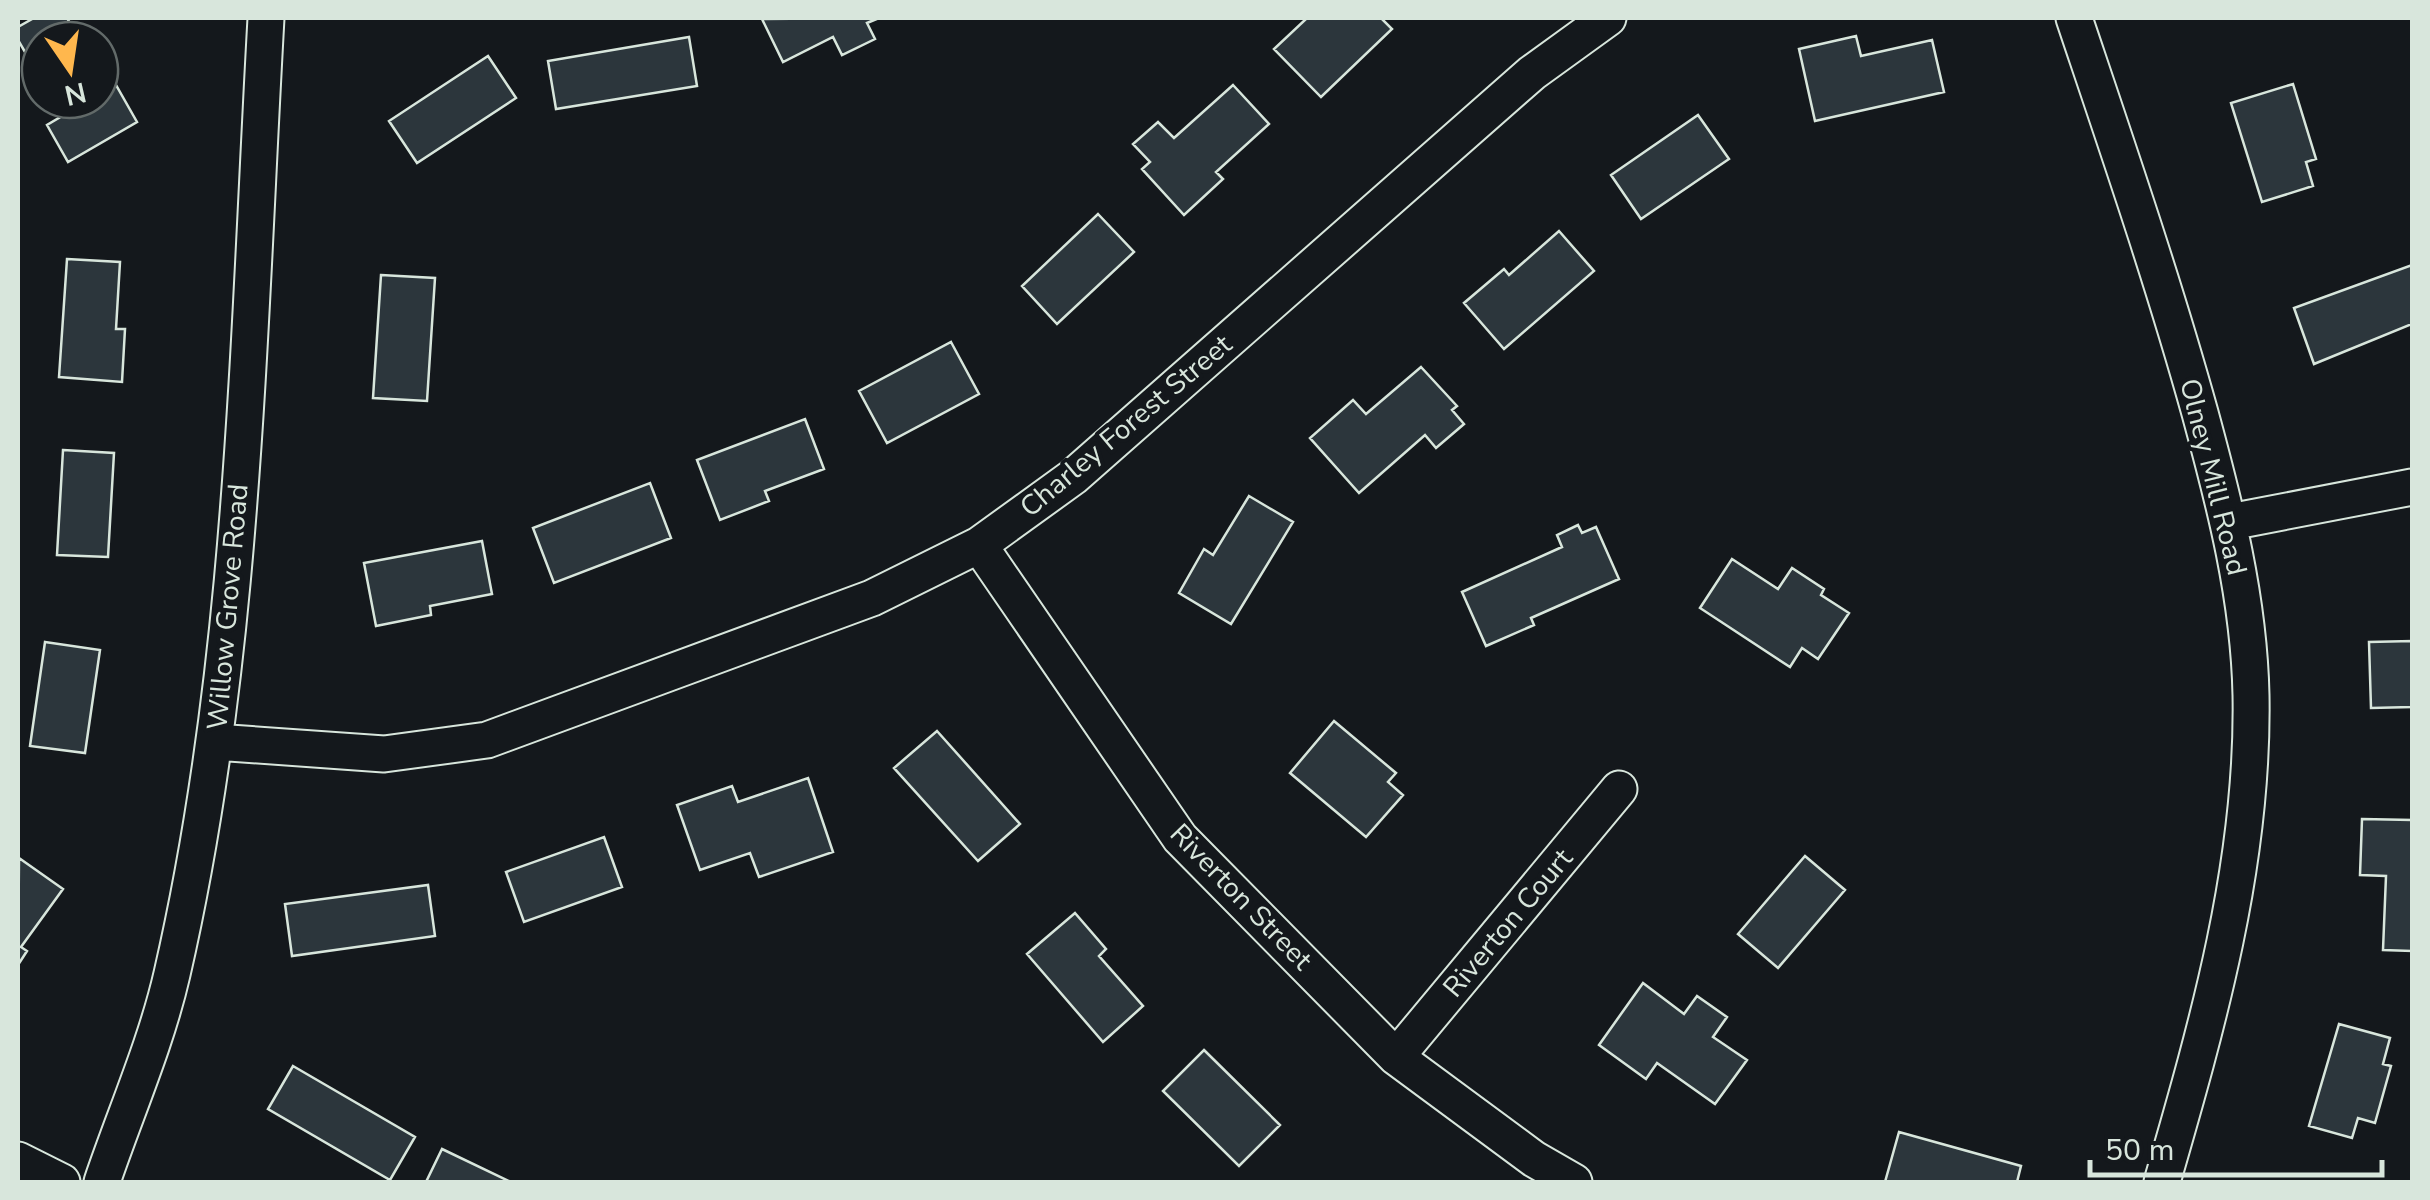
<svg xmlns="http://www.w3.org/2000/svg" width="2430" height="1200" font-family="'Nunito Sans',sans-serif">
<rect width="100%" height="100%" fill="#14181c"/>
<path fill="#2c363c" stroke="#d8e6dc" stroke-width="2.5" d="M 34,18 L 67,18 L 80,40 L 40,40 L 40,78 L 18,40 L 18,27 Z
M 879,18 L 867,23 L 875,39 L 842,55 L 833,37 L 783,62 L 762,19 Z
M 1307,18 L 1381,18 L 1392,29 L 1321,97 L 1274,49 Z
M 1856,36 L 1861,56 L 1932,40 L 1944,92 L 1815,121 L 1799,49 Z
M 689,37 L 697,86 L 556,109 L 548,61 Z
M 488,56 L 516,98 L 417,163 L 389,121 Z
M 100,73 L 105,82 L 112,78 L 137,122 L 68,162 L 47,125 L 62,116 L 53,100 L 100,100 Z
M 2293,84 L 2316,159 L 2306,162 L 2313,186 L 2262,202 L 2231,103 Z
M 1233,85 L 1269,124 L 1216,172 L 1223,179 L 1184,215 L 1142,169 L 1150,162 L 1133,144 L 1158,122 L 1174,138 Z
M 1698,115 L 1729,159 L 1641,219 L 1611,175 Z
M 1098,214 L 1134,252 L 1057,324 L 1022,286 Z
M 1559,231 L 1594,271 L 1504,349 L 1464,303 L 1504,269 L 1509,275 Z
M 67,259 L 120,262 L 116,329 L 125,329 L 122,382 L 59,377 Z
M 2412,265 L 2412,324 L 2314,364 L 2294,308 Z
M 381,275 L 435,278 L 427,401 L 373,398 Z
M 951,342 L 979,394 L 887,443 L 859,391 Z
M 1421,367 L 1457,406 L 1452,410 L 1464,424 L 1436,448 L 1425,435 L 1359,493 L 1310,438 L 1353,400 L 1366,414 Z
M 805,419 L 824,469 L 765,491 L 769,501 L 720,520 L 697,460 Z
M 63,450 L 114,453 L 108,557 L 57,555 Z
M 650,483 L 671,538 L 554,583 L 533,528 Z
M 1249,496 L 1293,522 L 1231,624 L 1179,593 L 1204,549 L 1213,555 Z
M 1578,525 L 1582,533 L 1596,527 L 1619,579 L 1531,618 L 1534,625 L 1486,646 L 1462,592 L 1562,547 L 1557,535 Z
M 482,541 L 492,594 L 430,606 L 431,615 L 376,626 L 364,563 Z
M 1732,559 L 1778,589 L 1792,568 L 1824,589 L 1821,595 L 1849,613 L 1818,659 L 1802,648 L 1790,667 L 1700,608 Z
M 2412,641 L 2412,707 L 2371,708 L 2369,642 Z
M 45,642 L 100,650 L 85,753 L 30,746 Z
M 1334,721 L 1396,773 L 1388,782 L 1403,795 L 1366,837 L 1290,773 Z
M 937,731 L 1020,824 L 978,861 L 894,768 Z
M 808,778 L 833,852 L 759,877 L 750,853 L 700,870 L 677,805 L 732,786 L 738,802 Z
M 2362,819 L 2412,820 L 2412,951 L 2383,950 L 2386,876 L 2360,875 Z
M 604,837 L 622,887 L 524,922 L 506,872 Z
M 1805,856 L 1845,890 L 1778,968 L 1738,934 Z
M 19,858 L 63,889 L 21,947 L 27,951 L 18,965 Z
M 428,885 L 435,936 L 292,956 L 285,904 Z
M 1075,913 L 1106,949 L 1099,956 L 1143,1006 L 1103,1042 L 1027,954 Z
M 1643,983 L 1684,1014 L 1697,996 L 1727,1017 L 1713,1037 L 1747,1060 L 1715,1104 L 1657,1063 L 1646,1079 L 1599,1045 Z
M 2339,1024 L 2390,1038 L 2383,1064 L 2391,1066 L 2375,1123 L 2358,1118 L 2352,1138 L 2309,1126 Z
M 1204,1050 L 1280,1125 L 1239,1166 L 1163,1091 Z
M 293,1066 L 415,1137 L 390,1180 L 268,1109 Z
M 1899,1132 L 2021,1166 L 2017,1182 L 1885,1182 Z
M 442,1149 L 511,1182 L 426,1182 Z"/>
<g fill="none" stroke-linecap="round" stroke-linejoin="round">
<g stroke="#d8e6dc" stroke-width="39">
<path id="street" d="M 2074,18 C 2118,149 2163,280 2200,413 C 2225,505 2249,598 2251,695 C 2254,863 2208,1023 2162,1182
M 2230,522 L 2412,487
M 979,545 L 1180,838 L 1396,1057 L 1534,1159 L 1574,1182
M 215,742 L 384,754 L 487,740 L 872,598 L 979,545 L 1073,477 L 1532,73 L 1608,18
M 1396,1057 L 1619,789
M 18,1160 L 62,1182
M 102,1182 C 125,1114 156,1044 172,974 C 244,661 248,337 266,18"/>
</g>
<use href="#street" stroke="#14181c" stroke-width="35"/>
</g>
<g text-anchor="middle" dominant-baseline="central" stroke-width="8" stroke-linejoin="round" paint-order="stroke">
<g font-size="28" fill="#d8e6dc" stroke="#14181c">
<text transform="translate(1126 426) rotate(-40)">Charley Forest Street</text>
<text transform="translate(2213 477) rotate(76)">Olney Mill Road</text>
<text transform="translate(228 607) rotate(-85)">Willow Grove Road</text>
<text transform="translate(1241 897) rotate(46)">Riverton Street</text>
<text transform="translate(1508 923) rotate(-50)">Riverton Court</text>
</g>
</g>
<rect width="2430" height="1200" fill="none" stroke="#d8e6dc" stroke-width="40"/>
<g transform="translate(70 70) rotate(167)"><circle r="48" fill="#14181c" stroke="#626a69" stroke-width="2.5"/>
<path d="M0-8L18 38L0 25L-18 38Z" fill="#ffb74d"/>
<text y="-15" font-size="28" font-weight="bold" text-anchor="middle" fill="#d8e6dc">N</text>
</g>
<path d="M2090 1160v15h292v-15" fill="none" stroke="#d8e6dc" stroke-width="5"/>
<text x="2105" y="1160" font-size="30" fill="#d8e6dc" stroke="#14181c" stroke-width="8" paint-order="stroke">50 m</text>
</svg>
